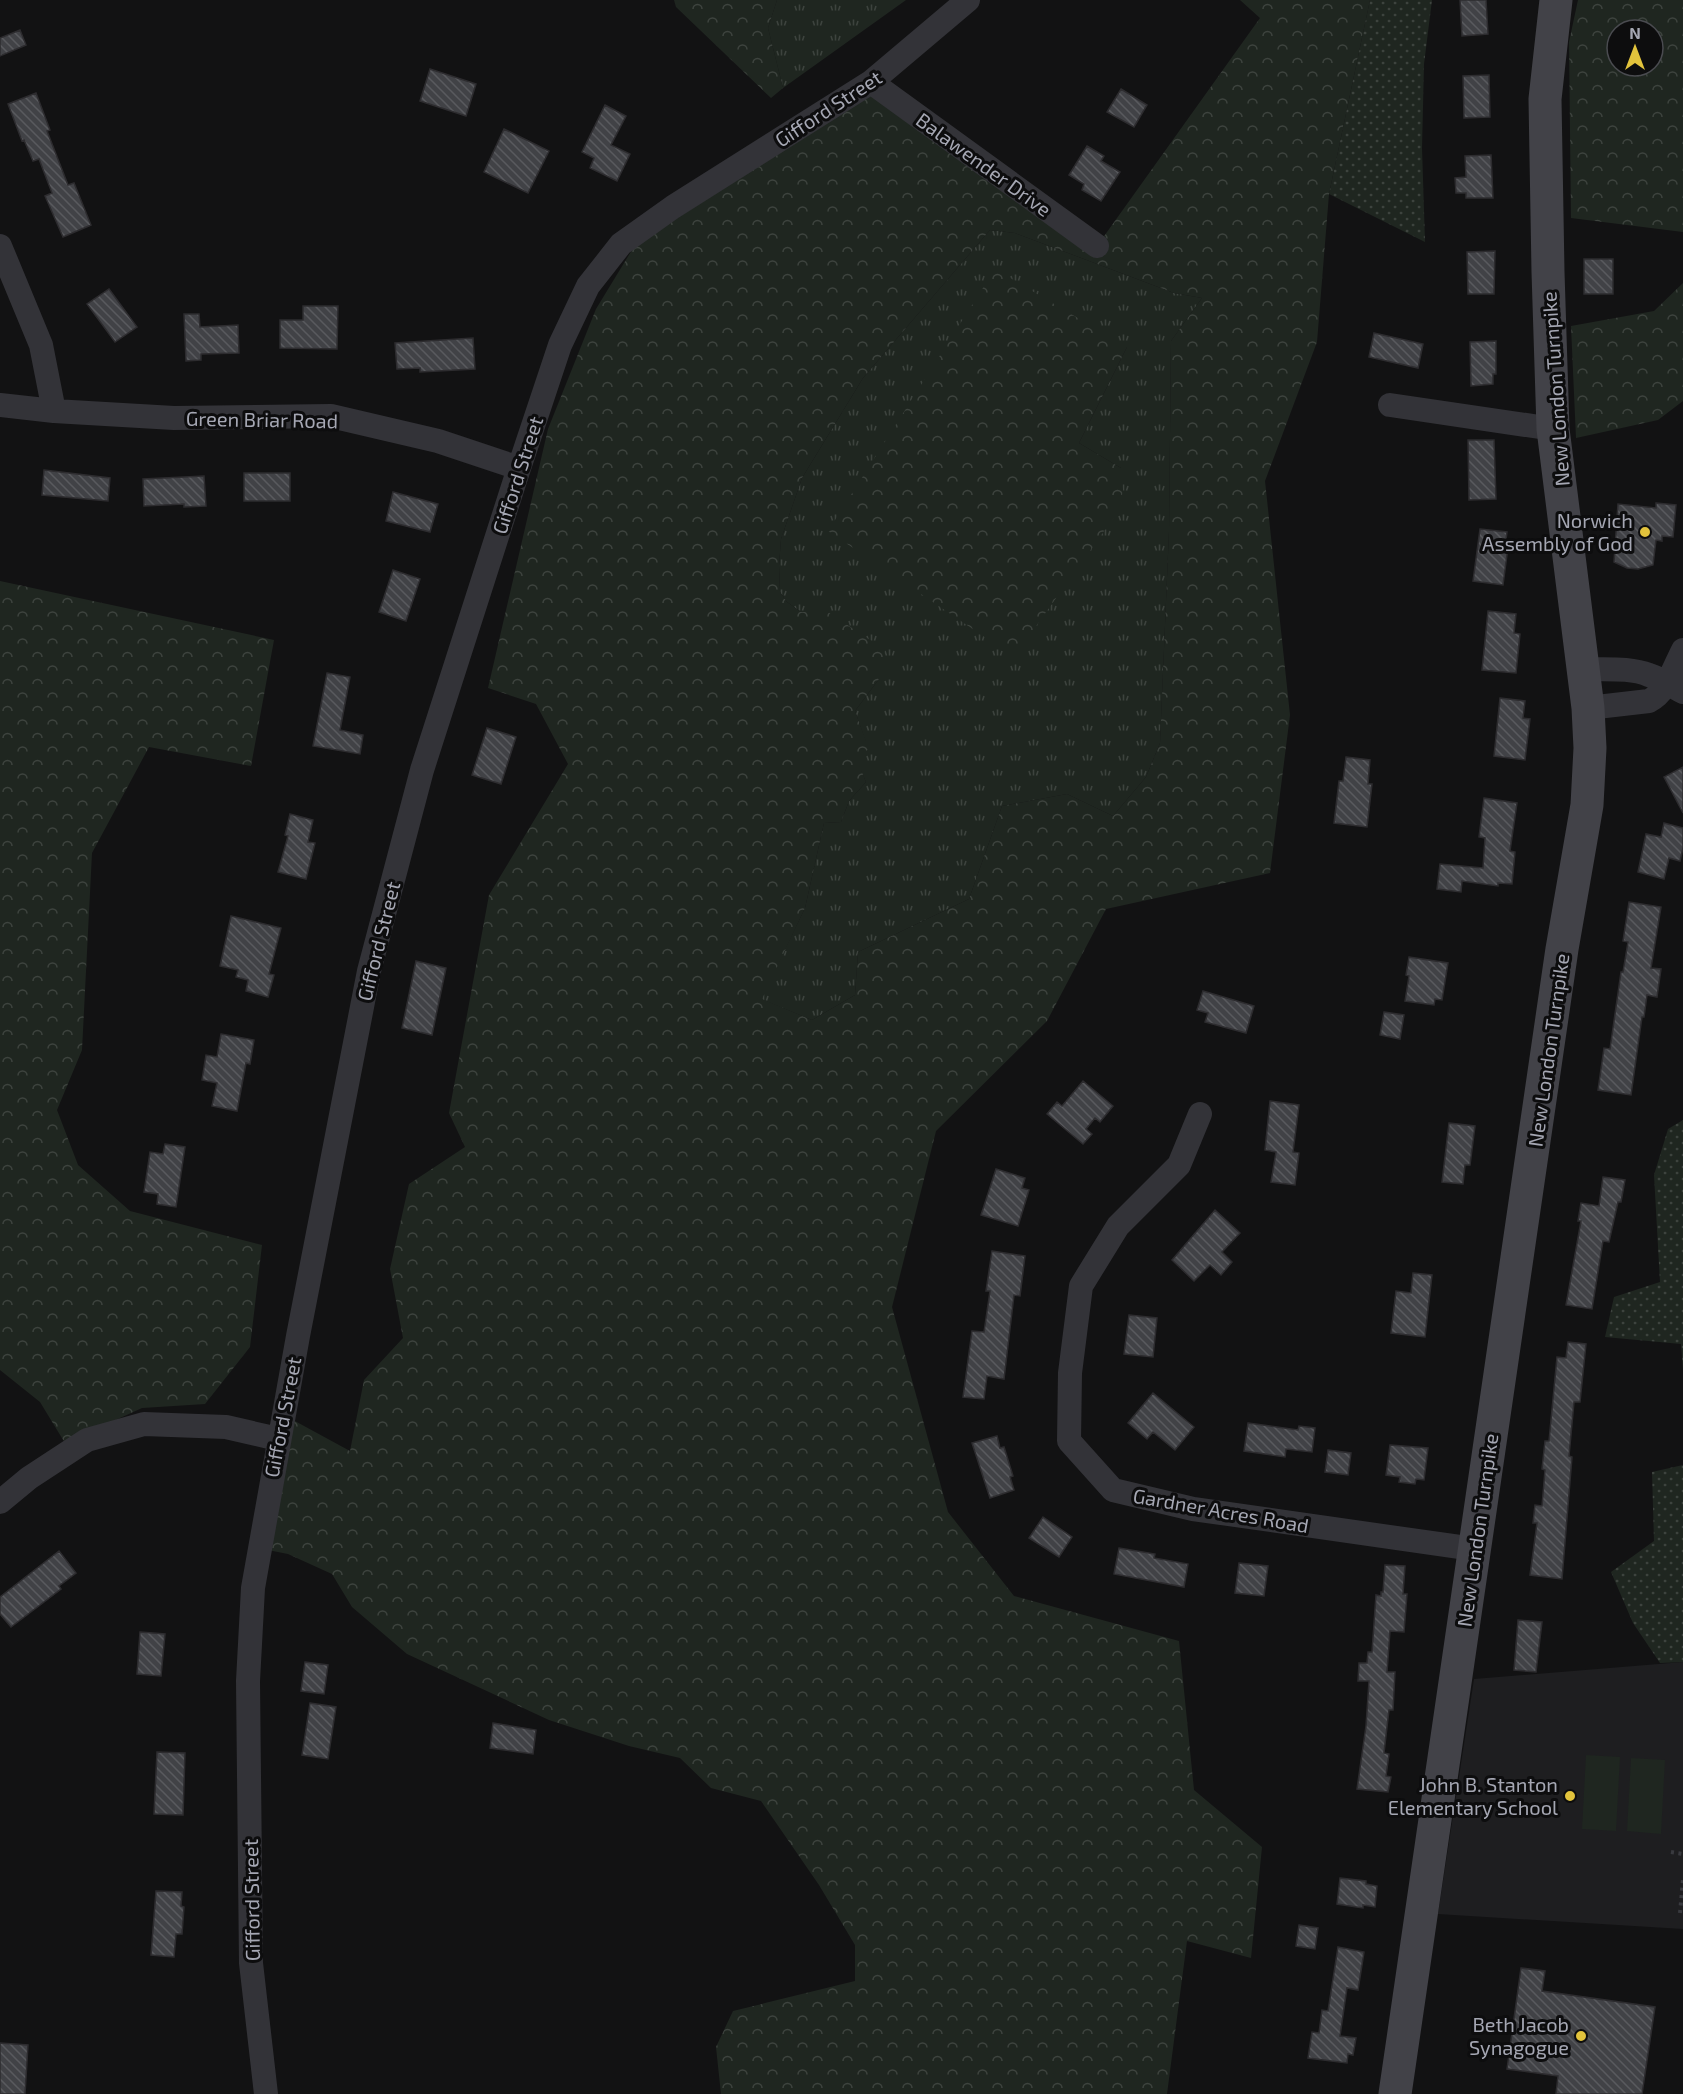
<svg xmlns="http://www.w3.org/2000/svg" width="1683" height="2094" font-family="'Exo 2',sans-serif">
<defs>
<pattern id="grass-tufts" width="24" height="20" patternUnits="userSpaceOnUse" patternTransform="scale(1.5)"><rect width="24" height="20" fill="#1f2620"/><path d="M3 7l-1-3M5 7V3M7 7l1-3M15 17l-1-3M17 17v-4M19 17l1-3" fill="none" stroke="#3d433e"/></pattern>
<pattern id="forest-crowns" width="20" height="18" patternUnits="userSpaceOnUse" patternTransform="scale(1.5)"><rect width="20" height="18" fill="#1f2620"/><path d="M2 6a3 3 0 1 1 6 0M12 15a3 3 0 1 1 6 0" fill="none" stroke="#3d433e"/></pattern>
<pattern id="park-dots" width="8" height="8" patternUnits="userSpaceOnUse" patternTransform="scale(1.5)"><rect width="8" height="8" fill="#1f2620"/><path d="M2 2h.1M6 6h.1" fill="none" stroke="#3d433e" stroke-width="1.8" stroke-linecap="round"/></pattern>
<pattern id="building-back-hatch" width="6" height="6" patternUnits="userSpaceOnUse" patternTransform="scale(1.5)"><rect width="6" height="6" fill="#414246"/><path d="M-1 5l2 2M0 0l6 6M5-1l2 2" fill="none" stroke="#595a5e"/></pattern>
</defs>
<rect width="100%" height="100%" fill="#121213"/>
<path fill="#1e1e20" d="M 1683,1662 L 1683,1929 L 1438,1914 L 1474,1679 Z"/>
<path fill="url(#grass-tufts)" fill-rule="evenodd" d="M 777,0 L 906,0 L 783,88 L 768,28 Z
M 990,230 L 1015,233 L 1174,293 L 1202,298 L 1171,341 L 1169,531 L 1160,743 L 1146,777 L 1113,816 L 1067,794 L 1002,806 L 969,899 L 858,952 L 855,995 L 812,1020 L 761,999 L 805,908 L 824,823 L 841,822 L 849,801 L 866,782 L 855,757 L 868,748 L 855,711 L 879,679 L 828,612 L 801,612 L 787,602 L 780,592 L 779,566 L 781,539 L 802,478 L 863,378 ZM 1127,347 L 1079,443 L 1121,468 L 828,531 Z"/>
<path fill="url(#forest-crowns)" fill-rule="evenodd" d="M 674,0 L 777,0 L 768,28 L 783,88 L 771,98 L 676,7 Z
M 1240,0 L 1370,0 L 1329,194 L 1317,342 L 1265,481 L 1290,715 L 1270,873 L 1106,909 L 1047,1021 L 936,1131 L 892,1307 L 948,1512 L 1014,1596 L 1179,1641 L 1194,1790 L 1262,1847 L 1251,1958 L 1187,1941 L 1167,2094 L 721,2094 L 716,2047 L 733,2011 L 855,1981 L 855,1945 L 819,1885 L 761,1801 L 711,1788 L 680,1758 L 629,1746 L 549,1720 L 407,1654 L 352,1607 L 332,1574 L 288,1554 L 268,1550 L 293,1420 L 350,1451 L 364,1380 L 403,1338 L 390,1269 L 409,1184 L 465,1147 L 449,1113 L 489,895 L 568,764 L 536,704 L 488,688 L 548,429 L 596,309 L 635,245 L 891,82 L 1097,246 L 1260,18 ZM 990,230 L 1015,233 L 1174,293 L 1202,298 L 1171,341 L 1169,531 L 1160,743 L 1146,777 L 1113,816 L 1067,794 L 1002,806 L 969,899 L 858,952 L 855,995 L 812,1020 L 762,999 L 805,908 L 824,823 L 841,822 L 849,801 L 866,782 L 856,757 L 869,749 L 855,711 L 879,679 L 885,650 L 828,612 L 801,612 L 787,602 L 780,592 L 779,566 L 781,539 L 802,478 L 863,378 Z
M 1578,0 L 1683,0 L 1683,232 L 1571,218 L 1569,42 ZM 1617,30 L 1653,30 L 1653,66 L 1617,66 Z
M 995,269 L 1127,347 L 1079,443 L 1121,468 L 1123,490 L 1119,510 L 1014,657 L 828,531 Z
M 1683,283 L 1683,401 L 1658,420 L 1576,438 L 1571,326 L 1654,311 Z
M 0,581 L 274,640 L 251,766 L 149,747 L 92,853 L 82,1050 L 57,1110 L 78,1165 L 130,1211 L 262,1245 L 250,1347 L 205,1404 L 142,1408 L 65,1443 L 40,1402 L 0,1370 Z"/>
<path fill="url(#park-dots)" d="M 1370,0 L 1432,0 L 1424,64 L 1422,148 L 1425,242 L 1329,194 Z
M 1683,1120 L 1683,1370 L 1681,1344 L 1605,1337 L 1614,1297 L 1660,1282 L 1654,1175 L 1668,1129 Z
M 1683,1465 L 1683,1662 L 1660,1663 L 1633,1623 L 1611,1572 L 1654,1541 L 1652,1472 Z"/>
<path fill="#1f2620" d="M 1586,1755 L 1620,1757 L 1616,1831 L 1582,1829 Z
M 1631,1758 L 1665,1760 L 1661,1834 L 1627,1831 Z"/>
<path fill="url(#building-back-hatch)" stroke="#2d2c2f" stroke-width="1.5" d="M 1460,0 L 1486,0 L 1488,34 L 1462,36 Z
M 20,30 L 26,45 L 0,56 L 0,38 Z
M 430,69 L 476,84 L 466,116 L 420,101 Z
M 1489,75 L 1490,117 L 1464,118 L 1463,76 Z
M 1121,89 L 1147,105 L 1134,127 L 1107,112 Z
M 36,93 L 50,130 L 47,131 L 68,185 L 74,183 L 91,225 L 63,237 L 45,196 L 52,193 L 39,159 L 33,161 L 24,140 L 22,141 L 8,104 Z
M 605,105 L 626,116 L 611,145 L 630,154 L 617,181 L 590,168 L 594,158 L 582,152 Z
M 504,129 L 549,151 L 528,193 L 484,172 Z
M 1087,146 L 1104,156 L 1101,161 L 1120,172 L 1101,201 L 1082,190 L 1084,184 L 1069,175 Z
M 1491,155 L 1493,198 L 1466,198 L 1466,193 L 1456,193 L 1455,178 L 1466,177 L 1465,156 Z
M 1495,251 L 1494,294 L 1468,294 L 1467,252 Z
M 1584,259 L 1613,259 L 1613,294 L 1584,294 Z
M 109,289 L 137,327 L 115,342 L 87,304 Z
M 303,306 L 338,306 L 337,349 L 280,348 L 280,320 L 303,320 Z
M 184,314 L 199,314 L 200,327 L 238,325 L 239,353 L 201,354 L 201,360 L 186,361 Z
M 1374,333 L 1423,344 L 1418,368 L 1369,357 Z
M 473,338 L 475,369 L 420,372 L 420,368 L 397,369 L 395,343 Z
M 1496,341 L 1496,374 L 1493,374 L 1493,384 L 1471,386 L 1470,342 Z
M 1468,440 L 1494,440 L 1496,499 L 1469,500 Z
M 44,470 L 110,478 L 108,501 L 42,495 Z
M 244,473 L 290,473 L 290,501 L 244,501 Z
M 204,476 L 206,506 L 184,507 L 184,504 L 144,506 L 143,479 Z
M 393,492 L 438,504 L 430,532 L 386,521 Z
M 1656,503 L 1676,505 L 1673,537 L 1662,536 L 1662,541 L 1656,540 L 1653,565 L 1638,569 L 1627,568 L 1614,562 L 1618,504 L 1656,508 Z
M 1480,529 L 1507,532 L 1505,547 L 1508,547 L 1503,585 L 1473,581 Z
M 393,570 L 420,579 L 406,621 L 379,612 Z
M 1488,611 L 1516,614 L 1514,633 L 1520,634 L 1516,673 L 1482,670 Z
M 327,673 L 350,677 L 340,730 L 363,735 L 360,754 L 313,746 Z
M 1500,698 L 1525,701 L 1523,718 L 1530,719 L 1525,760 L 1494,756 Z
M 487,728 L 516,737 L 501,784 L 472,775 Z
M 1346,757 L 1370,760 L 1368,784 L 1372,784 L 1367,827 L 1334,823 L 1339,781 L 1343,781 Z
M 1683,767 L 1683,813 L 1664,777 Z
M 1484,798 L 1517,803 L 1510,851 L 1515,852 L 1512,884 L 1498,883 L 1498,886 L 1462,881 L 1461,892 L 1437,889 L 1440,864 L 1483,868 L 1485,838 L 1479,837 Z
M 290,814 L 313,820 L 308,842 L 315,843 L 306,879 L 278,872 L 288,836 L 285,835 Z
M 1664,823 L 1683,828 L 1683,848 L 1680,861 L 1669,858 L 1664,879 L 1638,872 L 1646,834 L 1661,837 Z
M 1629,902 L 1661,907 L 1651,968 L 1661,969 L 1657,997 L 1647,995 L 1644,1017 L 1642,1017 L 1631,1095 L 1598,1090 L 1604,1048 L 1610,1049 L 1621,972 L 1623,972 L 1628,942 L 1623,941 Z
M 231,916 L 281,928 L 269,974 L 274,975 L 268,997 L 246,991 L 248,980 L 236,977 L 238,970 L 220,966 Z
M 1409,957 L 1448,963 L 1442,1000 L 1435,999 L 1434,1005 L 1405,1001 L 1409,976 L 1406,975 Z
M 416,961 L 446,968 L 432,1035 L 402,1028 Z
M 1203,991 L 1254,1006 L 1246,1033 L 1205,1022 L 1208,1013 L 1197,1010 Z
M 1384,1012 L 1404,1015 L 1400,1039 L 1380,1035 Z
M 221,1034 L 254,1040 L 250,1064 L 246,1063 L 237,1111 L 212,1106 L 217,1083 L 202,1080 L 206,1055 L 217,1057 Z
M 1083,1081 L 1113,1106 L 1100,1122 L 1095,1118 L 1086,1129 L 1092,1134 L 1083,1144 L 1047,1114 L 1057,1102 L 1062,1106 Z
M 1270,1101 L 1299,1105 L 1293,1152 L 1299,1153 L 1295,1185 L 1271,1182 L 1276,1152 L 1265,1150 Z
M 1449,1123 L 1475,1126 L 1470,1165 L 1465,1165 L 1463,1184 L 1442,1182 Z
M 165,1144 L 185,1147 L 176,1207 L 157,1204 L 158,1194 L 144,1192 L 150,1152 L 163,1154 Z
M 996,1169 L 1025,1178 L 1022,1188 L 1029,1190 L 1018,1226 L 981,1215 Z
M 1603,1177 L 1625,1180 L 1621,1202 L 1618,1202 L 1609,1242 L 1603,1241 L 1592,1309 L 1566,1305 L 1581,1221 L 1578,1221 L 1581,1203 L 1599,1206 Z
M 1215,1210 L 1240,1233 L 1222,1252 L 1232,1262 L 1221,1275 L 1210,1265 L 1194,1281 L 1172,1260 Z
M 992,1251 L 1025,1256 L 1020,1296 L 1014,1295 L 1004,1379 L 987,1376 L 984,1399 L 963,1397 L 972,1331 L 984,1332 L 990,1291 L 986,1291 Z
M 1413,1273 L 1432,1275 L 1425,1337 L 1391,1333 L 1396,1291 L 1411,1293 Z
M 1129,1315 L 1157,1318 L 1153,1357 L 1124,1354 Z
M 1568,1342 L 1586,1344 L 1580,1402 L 1574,1402 L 1569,1456 L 1572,1457 L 1562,1579 L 1530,1575 L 1537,1523 L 1533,1523 L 1535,1505 L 1542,1506 L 1545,1470 L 1542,1469 L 1545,1441 L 1549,1441 L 1557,1357 L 1566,1358 Z
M 1153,1393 L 1194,1427 L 1175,1450 L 1153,1432 L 1147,1439 L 1128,1423 Z
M 1248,1423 L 1298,1430 L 1299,1426 L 1315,1428 L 1312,1452 L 1286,1449 L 1285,1457 L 1244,1451 Z
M 997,1436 L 1000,1448 L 1004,1447 L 1013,1476 L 1010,1477 L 1014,1490 L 990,1498 L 972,1443 Z
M 1390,1445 L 1428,1448 L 1424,1480 L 1416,1479 L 1415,1484 L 1399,1482 L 1400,1477 L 1386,1475 Z
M 1328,1450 L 1351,1453 L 1348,1475 L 1325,1472 Z
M 1043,1517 L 1072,1537 L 1059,1557 L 1029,1538 Z
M 1119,1548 L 1155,1554 L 1154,1558 L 1188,1564 L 1184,1587 L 1114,1574 Z
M 59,1551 L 76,1573 L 59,1586 L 61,1589 L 11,1627 L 0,1614 L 0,1597 Z
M 1239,1563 L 1268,1566 L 1264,1596 L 1235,1593 Z
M 1385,1565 L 1405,1566 L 1403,1594 L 1407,1594 L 1404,1632 L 1390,1631 L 1387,1672 L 1395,1672 L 1393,1710 L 1389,1710 L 1384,1753 L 1389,1754 L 1386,1776 L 1391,1777 L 1388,1792 L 1357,1789 L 1366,1726 L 1369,1681 L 1358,1681 L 1359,1663 L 1367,1663 L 1368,1652 L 1372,1652 L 1376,1595 L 1381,1596 L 1381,1592 L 1383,1592 Z
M 1518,1620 L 1542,1622 L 1536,1672 L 1514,1670 Z
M 140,1632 L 165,1634 L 161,1676 L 137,1674 Z
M 305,1662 L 328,1665 L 324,1694 L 301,1691 Z
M 310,1703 L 336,1707 L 328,1759 L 302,1755 Z
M 493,1723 L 536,1730 L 533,1754 L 490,1748 Z
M 157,1752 L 185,1753 L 183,1815 L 154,1814 Z
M 1340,1878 L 1366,1881 L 1366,1884 L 1377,1886 L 1375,1907 L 1363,1905 L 1363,1908 L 1337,1904 Z
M 156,1891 L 182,1892 L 181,1906 L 184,1907 L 182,1934 L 176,1934 L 174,1957 L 151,1955 Z
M 1299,1925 L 1318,1928 L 1315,1949 L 1296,1946 Z
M 1338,1947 L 1364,1952 L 1358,1990 L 1347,1988 L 1340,2036 L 1356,2038 L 1353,2055 L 1348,2054 L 1347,2063 L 1308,2058 L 1312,2032 L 1319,2033 L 1322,2010 L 1328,2011 Z
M 1521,1968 L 1545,1971 L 1542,1991 L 1655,2007 L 1642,2094 L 1556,2094 L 1558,2076 L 1507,2069 Z
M 0,2043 L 28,2045 L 25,2094 L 0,2094 Z"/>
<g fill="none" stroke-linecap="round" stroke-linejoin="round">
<path stroke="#393a3f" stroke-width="4" stroke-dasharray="3 4.5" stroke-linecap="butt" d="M 1671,1852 L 1683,1854
M 1680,1913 L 1683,1879"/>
<path stroke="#333338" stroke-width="24" d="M 871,82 L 1097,246
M 0,246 L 41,345 L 54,411
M 0,405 L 54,411 L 174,418 L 331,416 L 438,441 L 519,468
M 1390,405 L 1553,429
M 1584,669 C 1605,670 1629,667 1649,675 C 1661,679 1672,686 1683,692
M 1588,708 L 1649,701 C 1667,692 1674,667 1683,650
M 1200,1114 L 1179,1165 L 1118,1226 L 1081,1286 L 1070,1373 L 1069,1441 L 1113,1490 L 1193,1509 L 1474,1549
M 0,1502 L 29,1478 L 87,1440 L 144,1424 L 226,1427 L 278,1439
M 266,2094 L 251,1963 L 248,1681 L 253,1588 L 298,1336 L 369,971 L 422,770 L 519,468 L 560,345 L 588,286 L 621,244 L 673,207 L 871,82 L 968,0"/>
<path stroke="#424248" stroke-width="33" d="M 1395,2094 L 1562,949 L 1587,805 L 1590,748 L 1588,708 L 1553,429 L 1548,272 L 1545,99 L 1556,0"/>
</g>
<g fill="#e2c33c" stroke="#0d0d0e" stroke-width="2">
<circle cx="1645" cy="532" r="6"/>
<circle cx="1570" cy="1796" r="6"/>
<circle cx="1581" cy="2036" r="6"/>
</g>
<g text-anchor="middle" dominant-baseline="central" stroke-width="6" stroke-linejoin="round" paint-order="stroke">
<g font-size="20" fill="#a5a7b3" stroke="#0d0d0e">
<text transform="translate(828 108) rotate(-33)">Gifford Street</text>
<text transform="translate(984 164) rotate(36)">Balawender Drive</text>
<text transform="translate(1555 389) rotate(-94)">New London Turnpike</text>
<text transform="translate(262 419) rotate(1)">Green Briar Road</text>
<text transform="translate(517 475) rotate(-72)">Gifford Street</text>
<text transform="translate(378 941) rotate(-76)">Gifford Street</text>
<text transform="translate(1548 1050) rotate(-82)">New London Turnpike</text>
<text transform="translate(282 1417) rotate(-79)">Gifford Street</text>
<text transform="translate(1221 1510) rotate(10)">Gardner Acres Road</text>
<text transform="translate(1477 1530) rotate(-82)">New London Turnpike</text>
<text transform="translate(251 1900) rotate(-91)">Gifford Street</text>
</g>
<g font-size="20" fill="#a5a7b3" stroke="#0d0d0e" text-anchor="end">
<text x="1633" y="520">Norwich<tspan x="1633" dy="23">Assembly of God</tspan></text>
<text x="1558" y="1784">John B. Stanton<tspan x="1558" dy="23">Elementary School</tspan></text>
<text x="1569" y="2024">Beth Jacob<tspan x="1569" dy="23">Synagogue</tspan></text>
</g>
</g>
<g transform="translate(1635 48)"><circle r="28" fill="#0d0d0e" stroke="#4a4b50" stroke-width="1.5"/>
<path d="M0-4.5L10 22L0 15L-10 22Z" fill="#e2c33c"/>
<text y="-9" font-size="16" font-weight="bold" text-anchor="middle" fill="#a5a7b3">N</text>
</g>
</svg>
